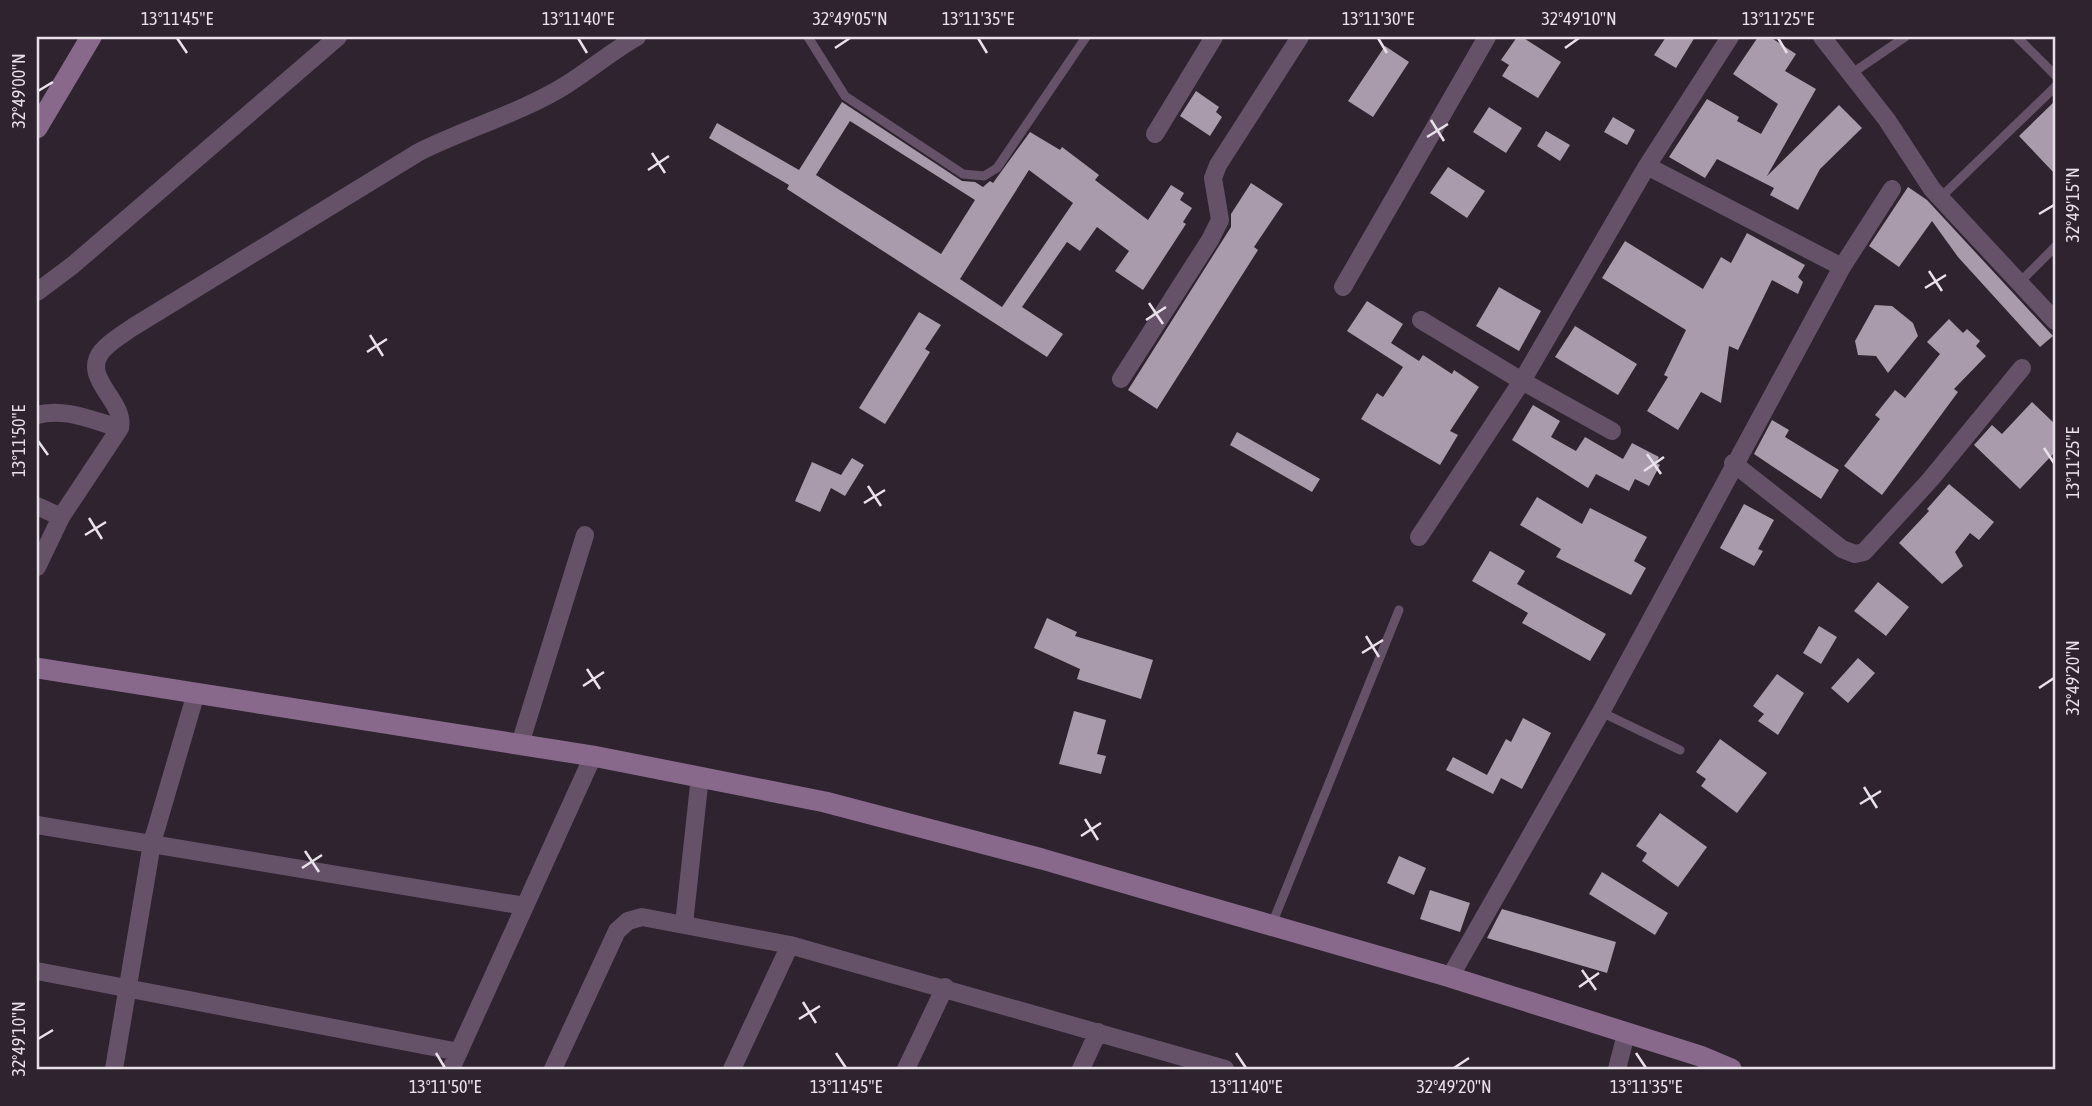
<svg xmlns="http://www.w3.org/2000/svg" width="2092" height="1106" font-family="'Asap Condensed',sans-serif">
<rect width="100%" height="100%" fill="#2e232f"/>
<path fill="#a99bab" fill-rule="evenodd" d="M 1517,37 L 1522,37 L 1561,62 L 1538,98 L 1502,76 L 1509,65 L 1501,60 Z
M 1666,37 L 1695,37 L 1676,68 L 1654,55 Z
M 1758,37 L 1770,37 L 1796,54 L 1785,71 L 1816,89 L 1767,176 L 1839,105 L 1862,128 L 1820,169 L 1798,210 L 1770,195 L 1774,188 L 1717,159 L 1705,178 L 1669,157 L 1707,99 L 1739,117 L 1737,121 L 1761,134 L 1778,104 L 1733,74 Z
M 1385,46 L 1409,62 L 1373,117 L 1348,101 Z
M 1196,91 L 1219,107 L 1216,112 L 1222,117 L 1210,136 L 1180,116 Z
M 2055,101 L 2055,174 L 2019,136 Z
M 842,102 L 962,181 L 975,182 L 983,187 L 990,181 L 993,183 L 1030,132 L 1060,150 L 1062,147 L 1099,175 L 1095,180 L 1148,220 L 1171,185 L 1184,193 L 1180,200 L 1192,208 L 1183,222 L 1186,224 L 1143,290 L 1115,271 L 1129,251 L 1097,227 L 1080,251 L 1067,242 L 1022,307 L 1063,334 L 1047,357 L 787,189 L 789,185 L 709,138 L 717,123 L 799,170 ZM 850,121 L 975,200 L 941,254 L 816,175 ZM 1029,170 L 1073,203 L 1002,307 L 960,279 Z
M 1489,107 L 1522,128 L 1506,153 L 1473,132 Z
M 1613,117 L 1635,130 L 1627,145 L 1604,132 Z
M 1546,131 L 1570,145 L 1560,161 L 1537,146 Z
M 1448,167 L 1485,191 L 1467,218 L 1430,193 Z
M 1251,183 L 1283,204 L 1254,247 L 1258,250 L 1157,409 L 1128,390 L 1231,227 L 1231,214 Z
M 1908,187 L 1927,200 L 2053,336 L 2040,347 L 1958,257 L 1932,221 L 1899,267 L 1869,246 Z
M 1747,233 L 1805,265 L 1798,277 L 1803,282 L 1798,294 L 1772,280 L 1738,350 L 1729,346 L 1721,403 L 1701,392 L 1678,430 L 1647,411 L 1668,377 L 1664,375 L 1686,330 L 1602,278 L 1625,241 L 1703,289 L 1721,257 L 1731,263 Z
M 1499,287 L 1541,311 L 1519,351 L 1476,326 Z
M 1367,301 L 1403,324 L 1391,343 L 1419,361 L 1423,355 L 1452,374 L 1454,370 L 1479,387 L 1450,431 L 1458,435 L 1440,465 L 1361,419 L 1377,393 L 1383,397 L 1403,367 L 1347,331 Z
M 1875,305 L 1892,306 L 1913,323 L 1918,336 L 1888,373 L 1876,356 L 1858,355 L 1855,341 Z
M 919,312 L 941,325 L 925,349 L 930,352 L 885,424 L 859,408 Z
M 1949,319 L 1963,333 L 1967,329 L 1980,341 L 1976,346 L 1986,356 L 1954,389 L 1958,392 L 1882,495 L 1844,466 L 1880,419 L 1875,415 L 1895,390 L 1905,398 L 1940,354 L 1927,342 Z
M 1575,326 L 1637,364 L 1618,395 L 1555,357 Z
M 2032,402 L 2055,424 L 2055,452 L 2020,489 L 1974,445 L 1992,425 L 2002,434 Z
M 1533,405 L 1560,421 L 1551,437 L 1576,451 L 1585,437 L 1623,459 L 1632,443 L 1659,457 L 1656,463 L 1660,465 L 1649,486 L 1635,479 L 1629,491 L 1596,474 L 1588,488 L 1512,440 Z
M 1772,420 L 1789,430 L 1785,437 L 1839,470 L 1821,499 L 1754,454 Z
M 1237,432 L 1320,479 L 1312,492 L 1230,445 Z
M 852,458 L 864,465 L 845,496 L 831,488 L 820,512 L 795,501 L 812,462 L 841,475 Z
M 1949,484 L 1994,522 L 1979,540 L 1970,533 L 1955,552 L 1963,566 L 1942,584 L 1899,543 L 1929,511 L 1927,509 Z
M 1537,497 L 1582,524 L 1590,508 L 1647,537 L 1634,561 L 1646,568 L 1631,595 L 1556,557 L 1561,549 L 1520,525 Z
M 1744,504 L 1774,520 L 1758,549 L 1763,551 L 1754,566 L 1720,548 Z
M 1490,551 L 1525,571 L 1517,584 L 1606,634 L 1590,661 L 1522,623 L 1528,613 L 1472,581 Z
M 1878,582 L 1909,607 L 1886,636 L 1854,611 Z
M 1047,618 L 1077,632 L 1075,636 L 1153,660 L 1141,699 L 1077,679 L 1080,669 L 1034,648 Z
M 1819,626 L 1837,637 L 1821,664 L 1803,653 Z
M 1858,658 L 1875,673 L 1848,703 L 1831,688 Z
M 1777,674 L 1804,693 L 1778,735 L 1758,721 L 1764,714 L 1753,706 Z
M 1074,711 L 1106,720 L 1097,754 L 1106,756 L 1101,774 L 1059,764 Z
M 1523,718 L 1551,733 L 1522,789 L 1501,778 L 1493,794 L 1446,770 L 1453,757 L 1487,775 L 1506,739 L 1511,742 Z
M 1720,739 L 1767,773 L 1737,813 L 1701,786 L 1706,779 L 1696,772 Z
M 1660,813 L 1707,847 L 1678,887 L 1642,861 L 1647,853 L 1636,846 Z
M 1399,856 L 1426,868 L 1414,895 L 1387,883 Z
M 1602,872 L 1668,913 L 1655,935 L 1589,894 Z
M 1430,890 L 1470,903 L 1460,932 L 1420,919 Z
M 1502,909 L 1616,942 L 1607,973 L 1487,938 Z"/>
<g fill="none" stroke-linecap="round" stroke-linejoin="round">
<path stroke="#655268" stroke-width="9" d="M 808,37 L 845,96 L 963,174 L 984,176 L 997,168 L 1086,37
M 2017,37 L 2055,75
M 1851,74 L 1905,37
M 1940,198 L 2055,87
M 2019,283 L 2055,247
M 1601,712 L 1680,750
M 1272,924 L 1399,610"/>
<path stroke="#655268" stroke-width="18" d="M 1822,37 L 1887,120 L 1932,189 L 2055,321
M 1155,134 L 1214,37
M 1647,166 L 1842,267
M 1343,287 L 1487,37
M 37,292 L 73,265 L 338,37
M 1421,320 L 1522,381 L 1612,431
M 1121,379 L 1210,240 L 1220,220 L 1213,178 L 1218,165 L 1300,37
M 37,415 C 64,407 94,421 120,428
M 1733,463 L 1842,549 L 1855,554 L 1864,552 L 1930,480 L 2022,368
M 37,506 L 61,517
M 1419,537 L 1522,381 L 1647,166 L 1730,37
M 37,567 L 61,517 L 120,428 C 126,401 80,378 102,351 C 109,342 123,334 133,327 L 419,152 C 467,128 521,113 566,85 C 590,70 612,51 637,37
M 520,744 L 585,535
M 37,825 L 525,906
M 684,924 L 700,776
M 37,971 L 459,1052
M 1450,977 L 1601,712 L 1842,267 L 1892,189
M 114,1069 L 152,843 L 196,693
M 451,1069 L 593,756
M 553,1069 L 617,931 L 628,921 L 642,917 L 790,945 L 1225,1069
M 732,1069 L 790,945
M 906,1069 L 945,987
M 1081,1069 L 1098,1032
M 1617,1069 L 1626,1034"/>
<path stroke="#88698c" stroke-width="21" d="M 37,128 L 91,37
M 37,668 L 593,756 L 825,802 L 1042,859 L 1450,977 L 1700,1056 L 1731,1069"/>
</g>
<path fill="none" stroke="#e9e1ea" stroke-width="2.5" d="M 177,38 L 187,53M 578,38 L 587,53M 978,38 L 987,53M 1378,38 L 1387,53M 1778,38 L 1787,53M 835,48 L 850,38M 1565,48 L 1579,38M 38,91 L 53,82M 1431,120 L 1444,141M 1427,137 L 1448,124M 652,153 L 665,173M 648,170 L 669,156M 2039,214 L 2054,205M 1929,271 L 1942,291M 1925,288 L 1946,275M 1149,303 L 1163,324M 1146,320 L 1166,307M 370,335 L 383,356M 367,352 L 387,339M 38,441 L 48,455M 2044,448 L 2054,463M 1647,454 L 1661,474M 1644,471 L 1664,457M 868,486 L 881,506M 864,503 L 885,490M 89,518 L 102,539M 85,535 L 106,522M 1366,636 L 1379,657M 1362,653 L 1383,640M 587,669 L 600,689M 583,686 L 604,672M 2039,688 L 2054,678M 1864,787 L 1877,808M 1860,804 L 1881,791M 1085,819 L 1098,840M 1081,836 L 1101,823M 305,851 L 319,872M 302,868 L 322,855M 1582,970 L 1596,990M 1579,987 L 1599,973M 803,1002 L 816,1023M 799,1019 L 820,1006M 38,1039 L 53,1030M 436,1053 L 445,1068M 836,1053 L 846,1068M 1236,1053 L 1246,1068M 1636,1053 L 1646,1068M 1454,1068 L 1469,1058"/>
<rect width="2092" height="1106" fill="none" stroke="#2e232f" stroke-width="77"/>
<rect x="38" y="38" width="2016" height="1030" fill="none" stroke="#e9e1ea" stroke-width="2.5"/>
<g font-size="18" text-anchor="middle" fill="#e9e1ea">
<text x="177" y="25">13°11'45"E</text>
<text x="578" y="25">13°11'40"E</text>
<text x="850" y="25">32°49'05"N</text>
<text x="978" y="25">13°11'35"E</text>
<text x="1378" y="25">13°11'30"E</text>
<text x="1579" y="25">32°49'10"N</text>
<text x="1778" y="25">13°11'25"E</text>
<text transform="translate(19 91) rotate(-90)" y="6">32°49'00"N</text>
<text transform="translate(2073 205) rotate(-90)" y="6">32°49'15"N</text>
<text transform="translate(19 441) rotate(-90)" y="6">13°11'50"E</text>
<text transform="translate(2073 463) rotate(-90)" y="6">13°11'25"E</text>
<text transform="translate(2073 678) rotate(-90)" y="6">32°49'20"N</text>
<text transform="translate(19 1039) rotate(-90)" y="6">32°49'10"N</text>
<text x="445" y="1093">13°11'50"E</text>
<text x="846" y="1093">13°11'45"E</text>
<text x="1246" y="1093">13°11'40"E</text>
<text x="1454" y="1093">32°49'20"N</text>
<text x="1646" y="1093">13°11'35"E</text>
</g>
</svg>
